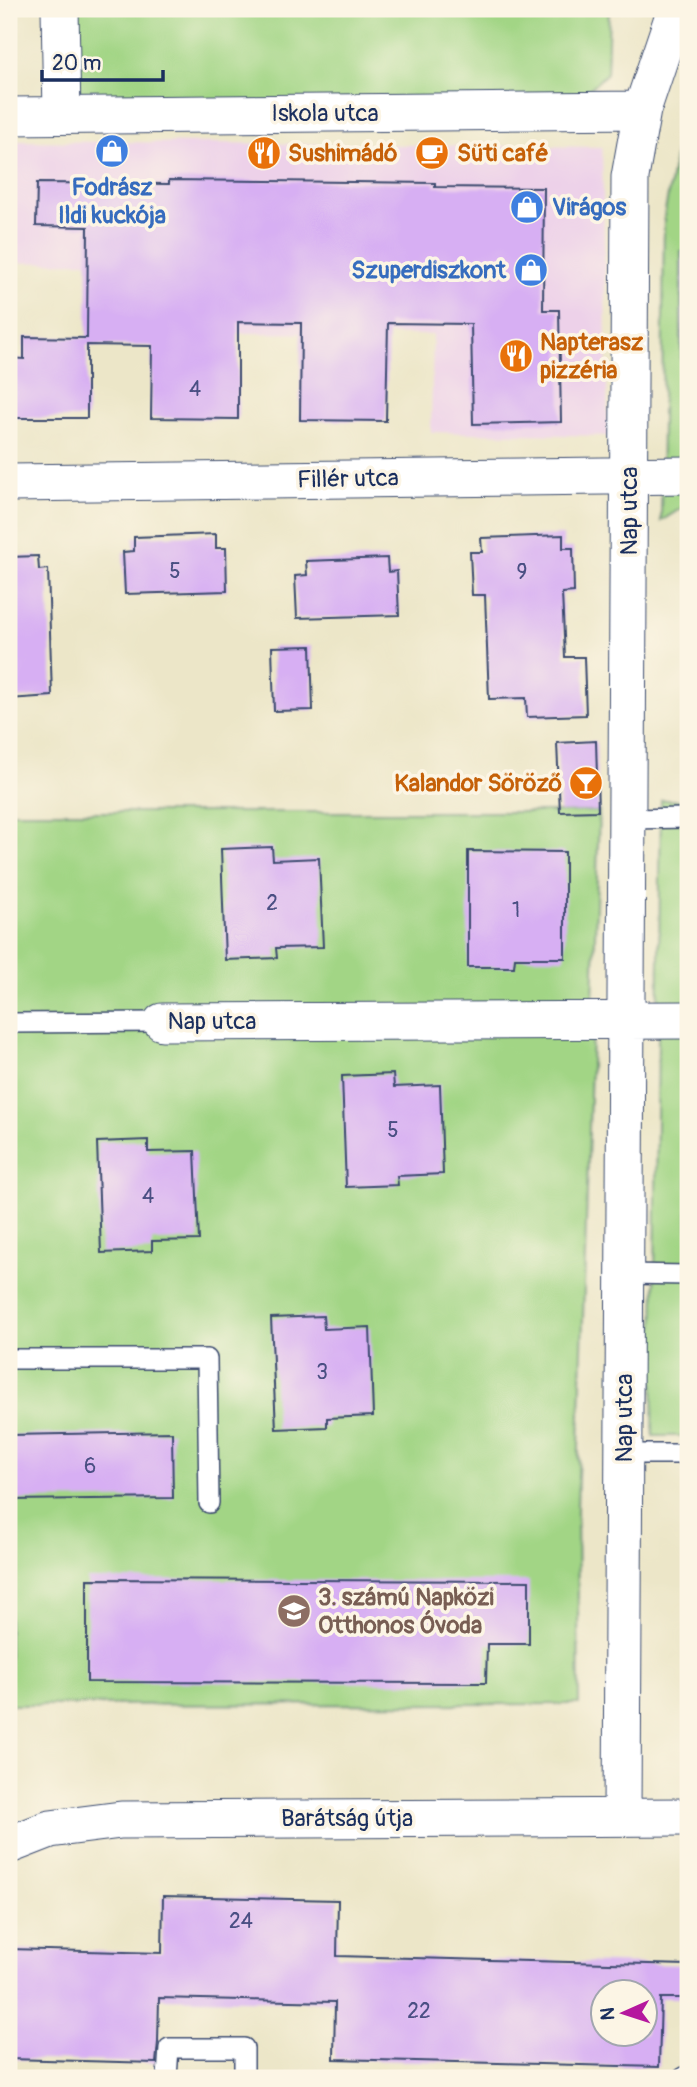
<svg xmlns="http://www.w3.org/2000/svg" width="697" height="2087" font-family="Pangolin,sans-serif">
<rect width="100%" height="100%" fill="#fcf5e5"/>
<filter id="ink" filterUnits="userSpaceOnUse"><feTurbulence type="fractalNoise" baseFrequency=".0143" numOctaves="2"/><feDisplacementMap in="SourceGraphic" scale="14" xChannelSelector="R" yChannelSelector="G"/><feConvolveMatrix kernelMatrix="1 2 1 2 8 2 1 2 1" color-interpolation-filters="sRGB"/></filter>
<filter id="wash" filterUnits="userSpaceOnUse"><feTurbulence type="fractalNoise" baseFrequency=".00686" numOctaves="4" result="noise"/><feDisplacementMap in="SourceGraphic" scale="28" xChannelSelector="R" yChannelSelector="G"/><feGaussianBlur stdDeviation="1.57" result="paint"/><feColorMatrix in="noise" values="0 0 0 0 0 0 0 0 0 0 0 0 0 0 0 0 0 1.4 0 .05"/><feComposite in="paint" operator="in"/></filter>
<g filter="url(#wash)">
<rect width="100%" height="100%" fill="#ece6c8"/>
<path fill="#edd1e9" d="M 9,141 L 602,147 L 608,436 L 431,432 L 433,335 L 144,332 L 145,261 L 9,263 Z"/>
<path fill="#ccbfd4" d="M 681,251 L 688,251 L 688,362 L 681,362 Z"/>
<path fill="#a2d585" stroke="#5e8272" stroke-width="2" d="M 70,9 L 609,9 L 607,73 L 566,111 L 72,106 Z
M 688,94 L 688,251 L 681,251 L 681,361 L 688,362 L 688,504 L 661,521 L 664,217 L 683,112 Z
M 661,800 L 688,800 L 688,1436 L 653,1436 Z
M 599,811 L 577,1509 L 579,1704 L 9,1705 L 9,812 L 560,812 Z"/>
<g id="blocks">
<path fill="#d7aff3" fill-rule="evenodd" d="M 169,180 L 435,183 L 435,187 L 544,188 L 543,310 L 559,310 L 561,422 L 473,424 L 471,324 L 388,323 L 386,421 L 300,420 L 301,323 L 238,322 L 238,419 L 151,418 L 152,346 L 87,345 L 87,418 L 9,418 L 9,358 L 24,359 L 24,337 L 87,338 L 88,227 L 36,226 L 37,183 L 169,184 Z
M 216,534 L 216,548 L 226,548 L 227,591 L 125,594 L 123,552 L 134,551 L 134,537 Z
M 563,535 L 563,548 L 573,548 L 574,592 L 562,593 L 565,657 L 584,657 L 586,715 L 527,717 L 526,698 L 489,699 L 485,595 L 472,595 L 470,552 L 482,552 L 481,538 Z
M 38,556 L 39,570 L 48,569 L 52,696 L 9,699 L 9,557 Z
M 387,558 L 388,572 L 397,571 L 399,615 L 297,618 L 295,576 L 307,575 L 306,561 Z
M 311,646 L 313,710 L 274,711 L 272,647 Z
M 596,741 L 598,811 L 560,812 L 557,743 Z
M 272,847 L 273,860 L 319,858 L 323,947 L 276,948 L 277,958 L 225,960 L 221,849 Z
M 468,851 L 565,852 L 565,958 L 515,958 L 514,967 L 468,967 Z
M 393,1074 L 394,1087 L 440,1085 L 443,1174 L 397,1176 L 398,1185 L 346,1187 L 342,1076 Z
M 148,1140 L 148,1152 L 195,1151 L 199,1240 L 152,1241 L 152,1251 L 101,1253 L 97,1142 Z
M 323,1316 L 324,1329 L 370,1327 L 373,1416 L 327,1418 L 327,1427 L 276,1429 L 271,1318 Z
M 172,1432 L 173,1498 L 9,1500 L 9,1435 Z
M 87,1579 L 529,1581 L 529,1644 L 487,1644 L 486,1683 L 87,1682 Z
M 163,1896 L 338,1900 L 337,1956 L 688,1965 L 688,1998 L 661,1998 L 659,2067 L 334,2059 L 335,2002 L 159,1998 L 158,2042 L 156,2063 L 9,2059 L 9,1949 L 162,1953 ZM 603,1992 L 645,1992 L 645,2034 L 603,2034 Z"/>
</g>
</g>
<g filter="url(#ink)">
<use href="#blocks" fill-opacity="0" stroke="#3a4a6e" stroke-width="2"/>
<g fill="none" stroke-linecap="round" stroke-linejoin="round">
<g stroke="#3a4a6e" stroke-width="22">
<path id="service" d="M 627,819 L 688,818
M 9,1023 L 162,1022
M 625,1274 L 688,1275
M 9,1359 L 207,1359 L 209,1503
M 624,1454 L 688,1454
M 167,2078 L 169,2048 L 244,2048 L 244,2078
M 683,2078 L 688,2075"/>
</g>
<g stroke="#3a4a6e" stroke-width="39">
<path id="minor" d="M 60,9 L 62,115
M 9,116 L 642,110
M 9,483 L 688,475
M 162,1022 L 688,1020
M 622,1816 L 630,177 L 642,110 L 676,9
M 9,1845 L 50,1829 L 121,1820 L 688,1817"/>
</g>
<use href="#service" stroke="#fff" stroke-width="19"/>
<use href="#minor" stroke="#fff" stroke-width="37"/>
</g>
</g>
<defs>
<g id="shop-disc" transform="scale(1.75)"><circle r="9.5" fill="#3f7fe0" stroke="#fcf5e5"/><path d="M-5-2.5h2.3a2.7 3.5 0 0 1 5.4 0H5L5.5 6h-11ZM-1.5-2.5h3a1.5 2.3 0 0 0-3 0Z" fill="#fff"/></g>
<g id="restaurant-disc" transform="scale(1.75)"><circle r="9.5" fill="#e8710a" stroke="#fcf5e5"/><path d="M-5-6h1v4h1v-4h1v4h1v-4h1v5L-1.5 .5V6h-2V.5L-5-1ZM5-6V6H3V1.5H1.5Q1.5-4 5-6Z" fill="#fff"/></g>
<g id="cafe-disc" transform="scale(1.75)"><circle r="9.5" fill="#e8710a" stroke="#fcf5e5"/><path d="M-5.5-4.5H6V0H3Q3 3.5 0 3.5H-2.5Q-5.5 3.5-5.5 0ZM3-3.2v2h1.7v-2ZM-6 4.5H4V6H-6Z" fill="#fff"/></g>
<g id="bar-disc" transform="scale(1.75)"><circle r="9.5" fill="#e8710a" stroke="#fcf5e5"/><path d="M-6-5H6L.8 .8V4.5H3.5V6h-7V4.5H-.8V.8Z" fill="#fff"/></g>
<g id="school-disc" transform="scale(1.75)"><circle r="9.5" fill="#8d6e63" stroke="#fcf5e5"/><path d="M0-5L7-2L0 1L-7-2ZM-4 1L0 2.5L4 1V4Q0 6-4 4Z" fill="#fff"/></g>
</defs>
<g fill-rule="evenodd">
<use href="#shop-disc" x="112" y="151"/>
<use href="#restaurant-disc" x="264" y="153"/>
<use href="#cafe-disc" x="432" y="153"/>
<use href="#shop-disc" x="527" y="207"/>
<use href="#shop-disc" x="531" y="270"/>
<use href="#restaurant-disc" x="516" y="356"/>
<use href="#bar-disc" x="586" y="783"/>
<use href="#school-disc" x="294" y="1611"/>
</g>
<g text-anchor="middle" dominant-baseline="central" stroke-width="7" stroke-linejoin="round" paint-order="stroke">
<g font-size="21" fill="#4a4f83">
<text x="195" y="389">4</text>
<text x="175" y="571">5</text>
<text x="522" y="572">9</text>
<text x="272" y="903">2</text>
<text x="516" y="910">1</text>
<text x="393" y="1130">5</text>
<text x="148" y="1196">4</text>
<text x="322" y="1372">3</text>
<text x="90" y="1466">6</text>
<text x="241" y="1921">24</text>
<text x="419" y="2011">22</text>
</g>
<g font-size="24" fill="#1b2f5e" stroke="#fcf5e5">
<text x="325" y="113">Iskola utca</text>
<text transform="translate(348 479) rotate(-1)">Fillér utca</text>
<text transform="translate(629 511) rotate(-90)">Nap utca</text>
<text x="212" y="1021">Nap utca</text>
<text transform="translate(624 1418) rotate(-90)">Nap utca</text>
<text x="347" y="1818">Barátság útja</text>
</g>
<g font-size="24" font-weight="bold" fill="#c56008" stroke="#fcf5e5" text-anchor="start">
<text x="288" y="153">Sushimádó</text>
<text x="457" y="153">Süti café</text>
<text x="540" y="342">Napterasz<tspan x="540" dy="28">pizzéria</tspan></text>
<text x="562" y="783" text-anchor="end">Kalandor Söröző</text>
</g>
<g font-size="24" font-weight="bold" fill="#366cbe" stroke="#fcf5e5">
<text x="112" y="187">Fodrász<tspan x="112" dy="28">Ildi kuckója</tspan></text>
<text x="552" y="207" text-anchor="start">Virágos</text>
<text x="506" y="270" text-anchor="end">Szuperdiszkont</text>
</g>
<g font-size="24" font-weight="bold" fill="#785e54" stroke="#fcf5e5" text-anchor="start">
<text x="318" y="1597">3. számú Napközi<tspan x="318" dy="28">Otthonos Óvoda</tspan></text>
</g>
</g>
<rect width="697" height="2087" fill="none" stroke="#fcf5e5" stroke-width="35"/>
<g transform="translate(624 2013) rotate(267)"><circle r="33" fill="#fcf5e5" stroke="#a2a6af" stroke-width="2"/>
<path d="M0-5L12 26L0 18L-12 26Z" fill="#b5179e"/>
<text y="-10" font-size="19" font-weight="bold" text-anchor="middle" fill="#1b2f5e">N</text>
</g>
<path d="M42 70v10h121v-10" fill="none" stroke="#1b2f5e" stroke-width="3.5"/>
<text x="52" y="70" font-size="21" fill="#1b2f5e" stroke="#fcf5e5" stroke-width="5" paint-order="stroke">20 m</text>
</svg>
